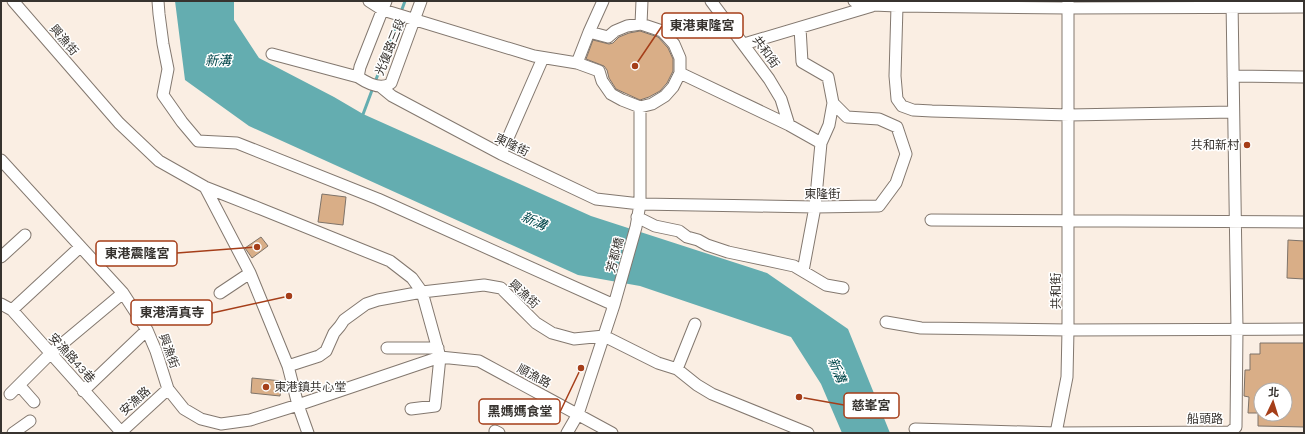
<svg xmlns="http://www.w3.org/2000/svg" width="1305" height="434" font-family="Karla,'Noto Sans TC',sans-serif">
<rect width="100%" height="100%" fill="#faeee3"/>
<path fill="#64adb0" d="M 175,1 L 234,1 L 234,20 L 259,58 L 334,97 L 363,114 L 591,216 L 767,273 L 848,329 L 890,433 L 842,433 L 821,384 L 791,337 L 640,286 L 578,275 L 249,126 L 185,80 Z"/>
<g fill="none" stroke-linecap="round" stroke-linejoin="round">
<path stroke="#64adb0" stroke-width="3" d="M 401,12 L 405,1
M 362,117 L 399,18"/>
</g>
<path fill="#d9ae87" stroke="#7e7369" d="M 640,31 L 658,37 L 668,48 L 673,59 L 673,71 L 667,83 L 660,91 L 649,97 L 640,100 L 616,89 L 609,78 L 607,70 L 604,66 L 586,59 L 593,40 L 609,44 L 613,43 L 619,37 L 629,33 Z
M 322,194 L 346,197 L 343,225 L 318,222 Z
M 261,237 L 268,246 L 252,258 L 245,248 Z
M 1288,240 L 1304,241 L 1304,279 L 1287,278 Z
M 1260,343 L 1304,343 L 1304,427 L 1258,426 L 1258,414 L 1285,414 L 1285,390 L 1261,390 L 1261,413 L 1248,413 L 1249,397 L 1244,396 L 1245,370 L 1250,370 L 1250,354 L 1260,354 Z
M 252,378 L 282,381 L 280,396 L 251,393 Z"/>
<g fill="none" stroke-linecap="round" stroke-linejoin="round">
<g stroke="#83786f" stroke-width="13">
<path id="minor" d="M 13,1 L 119,123 L 159,161 L 205,187 L 261,209 L 390,261 L 412,278 L 422,292 L 440,357 L 435,406 L 411,409
M 158,1 L 159,14 L 163,44 L 168,69 L 163,95 L 182,122 L 198,141 L 237,143 L 378,199 L 614,305
M 369,1 L 383,10 L 534,56 L 577,63
M 386,1 L 360,67 L 358,77 C 367,83 381,91 391,83 L 421,1
M 711,1 L 769,79 L 781,99 L 789,125
M 854,1 L 873,5 L 897,6 L 1068,8 L 1304,7
M 897,6 L 895,76 L 897,99 L 902,106 L 913,110 L 932,111 L 1069,115 L 1233,112
M 641,24 L 642,1
M 800,28 L 802,62 L 828,77 L 833,103 L 829,125 L 821,143
M 589,32 L 608,37 L 615,31 L 627,26 L 641,24 L 662,31 L 674,44 L 680,58 L 680,73 L 673,87 L 665,96 L 652,104 L 640,107 L 622,100 L 611,94 L 602,81 L 599,71 L 577,63 L 589,32 L 603,1
M 744,44 L 872,6
M 272,54 L 358,77
M 680,73 L 789,125 L 821,143 L 815,207 L 803,271
M 1233,76 L 1304,77
M 381,87 L 392,96 L 501,154 L 596,199 L 640,204 L 815,207 L 879,206 L 896,183 L 906,154 L 897,127 L 879,119 L 847,117 L 833,103
M 501,154 L 543,58
M 1,160 L 123,293 L 147,330 L 156,351 L 168,389 L 184,409 L 201,419 L 221,424 L 250,420 L 298,405 L 440,357 L 479,361 L 612,433
M 205,187 L 250,273 L 288,366 L 298,405 L 308,433
M 637,217 L 655,226 L 679,231 L 687,237 L 698,240 L 707,245 L 728,252 L 794,266 L 826,285 L 843,288
M 931,220 L 1304,222
M 1,257 L 25,235
M 220,293 L 250,273
M 1,304 L 12,310 L 122,433
M 12,310 L 80,247
M 886,322 L 921,328 L 1068,330 L 1304,329
M 387,348 L 438,348
M 288,366 L 319,356 L 326,351 L 334,333 L 340,326 L 344,320 L 366,304 L 378,300 L 422,292 L 484,285 L 501,288 L 536,323 L 552,333 L 574,339 L 604,336 L 658,363 L 677,369 L 697,385 L 712,394 L 808,433
M 677,369 L 695,324
M 19,385 L 34,402
M 83,391 L 147,330
M 10,394 L 50,354 L 123,293
M 915,429 L 1056,433 L 1067,377 L 1068,330 L 1068,1
M 495,431 L 499,433
M 13,433 L 30,421
M 120,433 L 168,389
M 567,433 L 578,414 L 614,305 L 636,227 L 640,204 L 640,107
M 1056,433 L 1230,432 L 1236,427 L 1237,329 L 1232,1"/>
</g>
<use href="#minor" stroke="#fff" stroke-width="11"/>
</g>
<g fill="#a53e19" stroke="#fff" stroke-width="1.5">
<circle cx="1247" cy="145" r="4"/>
<circle cx="266" cy="387" r="4"/>
</g>
<g text-anchor="middle" dominant-baseline="central" stroke-width="3" stroke-linejoin="round" paint-order="stroke">
<g font-size="12" fill="#37332f" stroke="#fff">
<text transform="translate(64 40) rotate(49)">興漁街</text>
<text transform="translate(390 47) rotate(-68)">光復路三段</text>
<text transform="translate(766 52) rotate(54)">共和街</text>
<text transform="translate(512 145) rotate(26)">東隆街</text>
<text x="822" y="194">東隆街</text>
<text transform="translate(615 255) rotate(-75)">芳都橋</text>
<text transform="translate(1056 291) rotate(-90)">共和街</text>
<text transform="translate(524 294) rotate(42)">興漁街</text>
<text transform="translate(169 351) rotate(70)">興漁街</text>
<text transform="translate(72 358) rotate(48)">安漁路43巷</text>
<text transform="translate(534 376) rotate(28)">順漁路</text>
<text transform="translate(135 401) rotate(-42)">安漁路</text>
<text x="1205" y="419">船頭路</text>
</g>
<g font-size="12" fill="#37332f" stroke="#fff" text-anchor="end">
<text x="1239" y="145">共和新村</text>
<text x="274" y="387" text-anchor="start">東港鎮共心堂</text>
</g>
<g font-size="13" font-style="italic" fill="#00464a" stroke="#fff">
<text x="218" y="60">新溝</text>
<text transform="translate(534 221) rotate(24)">新溝</text>
<text transform="translate(837 370) rotate(67)">新溝</text>
</g>
</g>
<path fill="none" stroke="#a53e19" stroke-width="1.5" d="M635 66L662 26M257 247L177 253M289 296L212 313M799 397L844 405M581 368L560 412"/>
<g fill="#a53e19" stroke="#fff" stroke-width="1.5">
<circle cx="635" cy="66" r="4"/>
<circle cx="257" cy="247" r="4"/>
<circle cx="289" cy="296" r="4"/>
<circle cx="799" cy="397" r="4"/>
<circle cx="581" cy="368" r="4"/>
</g>
<g fill="#fff" stroke="#a53e19" stroke-width="1.5">
<rect x="662" y="13" width="81" height="25" rx="4"/>
<rect x="96" y="241" width="81" height="25" rx="4"/>
<rect x="131" y="300" width="81" height="25" rx="4"/>
<rect x="844" y="393" width="55" height="25" rx="4"/>
<rect x="479" y="399" width="81" height="25" rx="4"/>
</g>
<g font-size="13" text-anchor="middle" font-weight="bold" fill="#37332f">
<text x="702" y="30">東港東隆宮</text>
<text x="137" y="258">東港震隆宮</text>
<text x="172" y="317">東港清真寺</text>
<text x="871" y="410">慈峯宮</text>
<text x="520" y="416">黑媽媽食堂</text>
</g>
<rect width="1305" height="434" fill="none" stroke="#37332f" stroke-width="4"/>
<g transform="translate(1273 402) rotate(4)"><circle r="19" fill="#ffffff" stroke="#afadac"/>
<path d="M0-3L7 15L0 10L-7 15Z" fill="#a53e19"/>
<text y="-6" font-size="11" font-weight="bold" text-anchor="middle" fill="#37332f">北</text>
</g>
</svg>
